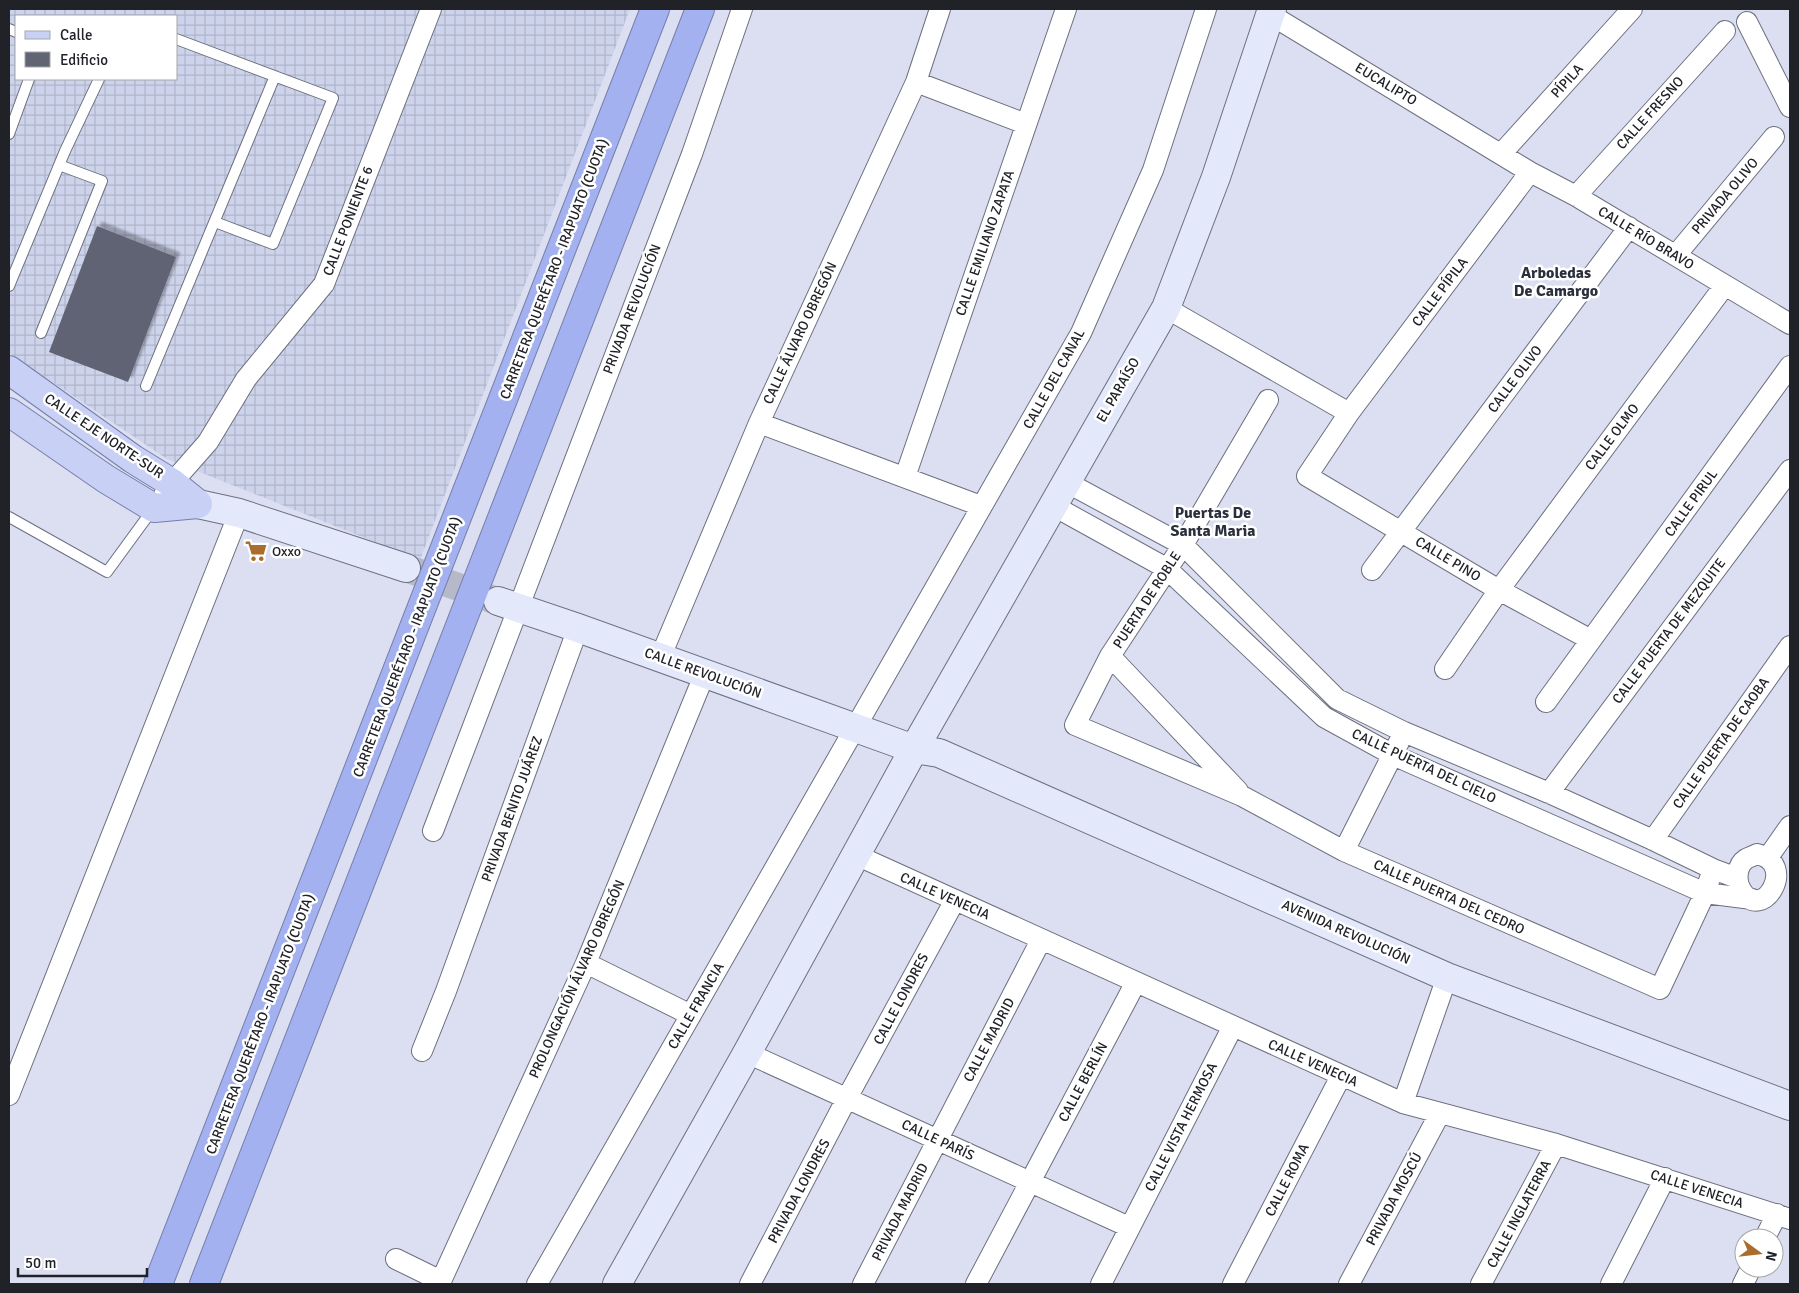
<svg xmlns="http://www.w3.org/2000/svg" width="1799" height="1293" font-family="Signika,sans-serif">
<defs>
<pattern id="industrial-grid" width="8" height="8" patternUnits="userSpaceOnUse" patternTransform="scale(1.25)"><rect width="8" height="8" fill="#cdd3eb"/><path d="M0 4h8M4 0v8" fill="none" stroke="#b0b5ca"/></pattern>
<filter id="shadow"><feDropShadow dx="4.5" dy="-4.5" stdDeviation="1" flood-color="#0004"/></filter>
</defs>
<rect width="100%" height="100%" fill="#dbdff1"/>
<path fill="url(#industrial-grid)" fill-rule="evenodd" d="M 9,9 L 630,9 L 420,560 L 167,459 L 9,353 ZM 16,16 L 176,16 L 176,79 L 16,79 Z"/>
<path fill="#616473" filter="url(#shadow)" d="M 97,226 L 176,257 L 128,382 L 49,352 Z"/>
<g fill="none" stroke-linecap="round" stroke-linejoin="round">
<path stroke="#b6b9c9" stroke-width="28" stroke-dasharray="28 14" stroke-linecap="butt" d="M 406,568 L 494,600"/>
<g stroke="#6c707f" stroke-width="12">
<path id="lane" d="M 9,29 L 16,32
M 176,39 L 333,98 L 273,244 L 215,222
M 9,134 L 29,79
M 9,286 L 65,151 L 99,79
M 41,333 L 102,181 L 59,165
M 146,386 L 275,76
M 9,517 L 107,572 L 153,509"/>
</g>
<g stroke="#6c707f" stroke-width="22">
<path id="street" d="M 1271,15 L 1530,172 L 1576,196 L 1790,324
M 1747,22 L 1790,107
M 916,82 L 1026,124
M 1501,154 L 1632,9
M 1530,172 L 1349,413 L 1307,476 L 1499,590 L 1591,640
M 1576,196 L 1725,31
M 1676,255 L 1774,137
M 1166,308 L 1349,413
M 1268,400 L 1183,545 L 1110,656 L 1075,725 L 1242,796 L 1344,851 L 1660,989 L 1705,893 L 1713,869
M 759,423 L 981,506
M 905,477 L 1066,9
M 1066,482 L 1183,545 L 1337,699 L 1404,732 L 1549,793 L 1653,840 L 1713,869 L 1737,878
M 164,495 L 172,483 L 208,442 L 246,379 L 324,284 L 431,9
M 1052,505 L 1166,568 L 1324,717 L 1393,755 L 1705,893 L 1752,899
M 1372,570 L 1629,227
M 1110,656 L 1238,791
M 660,658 L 759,423 L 916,82 L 940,9
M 1445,669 L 1499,590 L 1725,285
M 1546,702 L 1790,366
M 1549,793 L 1790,470
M 433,831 L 692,154 L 742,9
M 1653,840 L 1790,646
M 1344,851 L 1399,742
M 1757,854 C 1799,863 1762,925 1741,890 C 1735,880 1737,865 1746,859 C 1749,857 1754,856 1757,854 Z
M 856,855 L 1403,1103 L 1556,1144 L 1790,1219
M 1769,856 L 1790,826
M 586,963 L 691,1015
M 422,1051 L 446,991 L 578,628
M 747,1053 L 1129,1227
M 9,1095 L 239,513
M 1403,1103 L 1447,977
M 1765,1238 L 1777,1214
M 396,1259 L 441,1281 L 586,963 L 705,673
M 537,1284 L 1081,333 L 1153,170 L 1206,9
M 750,1284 L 847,1098 L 955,900
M 863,1284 L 1041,940
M 976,1284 L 1136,982
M 1101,1284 L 1233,1026
M 1233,1284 L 1341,1076
M 1349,1284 L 1440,1113
M 1481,1284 L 1556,1144
M 1611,1284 L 1665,1178
M 1743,1284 L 1751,1268"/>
</g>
<g stroke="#6c707f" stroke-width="30">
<path id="secondary" d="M 198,504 L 239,513 L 406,568
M 498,601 L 578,628 L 914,749 L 939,753 L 1447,977 L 1790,1106
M 617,1284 L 747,1053 L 914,749 L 1166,308 L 1216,177 L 1272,9"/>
</g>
<g stroke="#757faa" stroke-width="30">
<path id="primary" d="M 9,370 L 133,459 L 172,483 L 198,504
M 9,412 L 106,479 L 154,508 L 198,504"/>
</g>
<g stroke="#757faa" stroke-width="30">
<path id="highway" d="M 158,1284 L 655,9
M 204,1284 L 700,9"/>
</g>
<use href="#lane" stroke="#fff" stroke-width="10"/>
<use href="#street" stroke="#fff" stroke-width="20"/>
<use href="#secondary" stroke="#e3e8fa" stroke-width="28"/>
<use href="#primary" stroke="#c8d0f6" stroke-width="28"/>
<use href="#highway" stroke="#a3b1f0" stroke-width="28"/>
</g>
<defs>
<g id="supermarket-bare" transform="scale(1.725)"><path d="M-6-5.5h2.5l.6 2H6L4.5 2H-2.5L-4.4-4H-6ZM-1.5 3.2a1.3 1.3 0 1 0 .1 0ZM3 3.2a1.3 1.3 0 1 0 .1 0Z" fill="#a96e2e" stroke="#fff" stroke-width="2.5" paint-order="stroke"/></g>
</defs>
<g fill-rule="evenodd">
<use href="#supermarket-bare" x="256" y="551"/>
</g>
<g text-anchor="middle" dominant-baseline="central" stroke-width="5" stroke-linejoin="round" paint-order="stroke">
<g font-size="14" fill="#202228" stroke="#fff">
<text transform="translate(1567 81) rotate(-48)">PÍPILA</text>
<text transform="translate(1386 84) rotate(31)">EUCALIPTO</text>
<text transform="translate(1650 113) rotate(-48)">CALLE FRESNO</text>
<text transform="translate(1725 196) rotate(-50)">PRIVADA OLIVO</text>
<text transform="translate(348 221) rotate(-69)">CALLE PONIENTE 6</text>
<text transform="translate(1646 238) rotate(31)">CALLE RÍO BRAVO</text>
<text transform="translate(985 243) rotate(-71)">CALLE EMILIANO ZAPATA</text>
<text transform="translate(554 269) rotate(-69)">CARRETERA QUERÉTARO - IRAPUATO (CUOTA)</text>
<text transform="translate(1440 292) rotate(-53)">CALLE PÍPILA</text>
<text transform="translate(632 309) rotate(-69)">PRIVADA REVOLUCIÓN</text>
<text transform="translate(800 333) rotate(-65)">CALLE ÁLVARO OBREGÓN</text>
<text transform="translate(1054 379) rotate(-61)">CALLE DEL CANAL</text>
<text transform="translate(1515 379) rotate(-53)">CALLE OLIVO</text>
<text transform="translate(1118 390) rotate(-60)">EL PARAÍSO</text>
<text transform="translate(104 436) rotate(34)">CALLE EJE NORTE-SUR</text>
<text transform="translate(1612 437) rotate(-53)">CALLE OLMO</text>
<text transform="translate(1691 503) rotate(-54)">CALLE PIRUL</text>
<text transform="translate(1448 559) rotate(31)">CALLE PINO</text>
<text transform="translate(1147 600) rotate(-57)">PUERTA DE ROBLE</text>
<text transform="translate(1669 631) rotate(-53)">CALLE PUERTA DE MEZQUITE</text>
<text transform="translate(407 647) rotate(-69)">CARRETERA QUERÉTARO - IRAPUATO (CUOTA)</text>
<text transform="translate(703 673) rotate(20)">CALLE REVOLUCIÓN</text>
<text transform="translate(1721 743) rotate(-55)">CALLE PUERTA DE CAOBA</text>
<text transform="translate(1424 766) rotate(25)">CALLE PUERTA DEL CIELO</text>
<text transform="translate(512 809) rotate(-70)">PRIVADA BENITO JUÁREZ</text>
<text transform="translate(945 896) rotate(24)">CALLE VENECIA</text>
<text transform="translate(1449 897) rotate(24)">CALLE PUERTA DEL CEDRO</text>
<text transform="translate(1346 932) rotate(24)">AVENIDA REVOLUCIÓN</text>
<text transform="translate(577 979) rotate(-66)">PROLONGACIÓN ÁLVARO OBREGÓN</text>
<text transform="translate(901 999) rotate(-62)">CALLE LONDRES</text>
<text transform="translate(696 1006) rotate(-60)">CALLE FRANCIA</text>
<text transform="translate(260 1024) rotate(-69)">CARRETERA QUERÉTARO - IRAPUATO (CUOTA)</text>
<text transform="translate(989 1040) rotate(-62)">CALLE MADRID</text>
<text transform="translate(1313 1063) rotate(24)">CALLE VENECIA</text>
<text transform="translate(1083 1082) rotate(-62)">CALLE BERLÍN</text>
<text transform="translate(1181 1127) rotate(-63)">CALLE VISTA HERMOSA</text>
<text transform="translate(938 1140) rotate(25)">CALLE PARÍS</text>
<text transform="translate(1287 1180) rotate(-63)">CALLE ROMA</text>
<text transform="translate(1697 1189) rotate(18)">CALLE VENECIA</text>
<text transform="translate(799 1191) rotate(-62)">PRIVADA LONDRES</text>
<text transform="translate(1394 1199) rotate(-62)">PRIVADA MOSCÚ</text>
<text transform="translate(900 1212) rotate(-63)">PRIVADA MADRID</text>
<text transform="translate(1519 1214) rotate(-62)">CALLE INGLATERRA</text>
</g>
<g font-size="14" fill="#202228" stroke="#fff" text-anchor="start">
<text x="272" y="551">Oxxo</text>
</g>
<g font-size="16" font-weight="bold" fill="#2b2e3c" stroke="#fff">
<text x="1556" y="273">Arboledas<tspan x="1556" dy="18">De Camargo</tspan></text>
<text x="1213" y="513">Puertas De<tspan x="1213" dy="18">Santa Maria</tspan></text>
</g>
</g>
<rect width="1799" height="1293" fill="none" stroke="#202228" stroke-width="20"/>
<rect x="15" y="15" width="162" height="65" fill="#ffffff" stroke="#a6a7a9"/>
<rect x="25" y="31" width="25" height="8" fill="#c8d0f6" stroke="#a6a7a9"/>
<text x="60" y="40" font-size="15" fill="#202228">Calle</text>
<rect x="25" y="52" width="25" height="15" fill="#616473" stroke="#a6a7a9"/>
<text x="60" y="65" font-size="15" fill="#202228">Edificio</text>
<g transform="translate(1759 1253) rotate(105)"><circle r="24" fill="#ffffff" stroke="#a6a7a9"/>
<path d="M0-4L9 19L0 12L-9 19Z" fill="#a96e2e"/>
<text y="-8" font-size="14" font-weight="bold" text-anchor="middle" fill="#202228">N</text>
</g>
<path d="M18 1268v8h129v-8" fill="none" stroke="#202228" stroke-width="2.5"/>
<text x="25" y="1268" font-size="15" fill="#202228" stroke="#ffffff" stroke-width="4" paint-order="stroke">50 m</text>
</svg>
